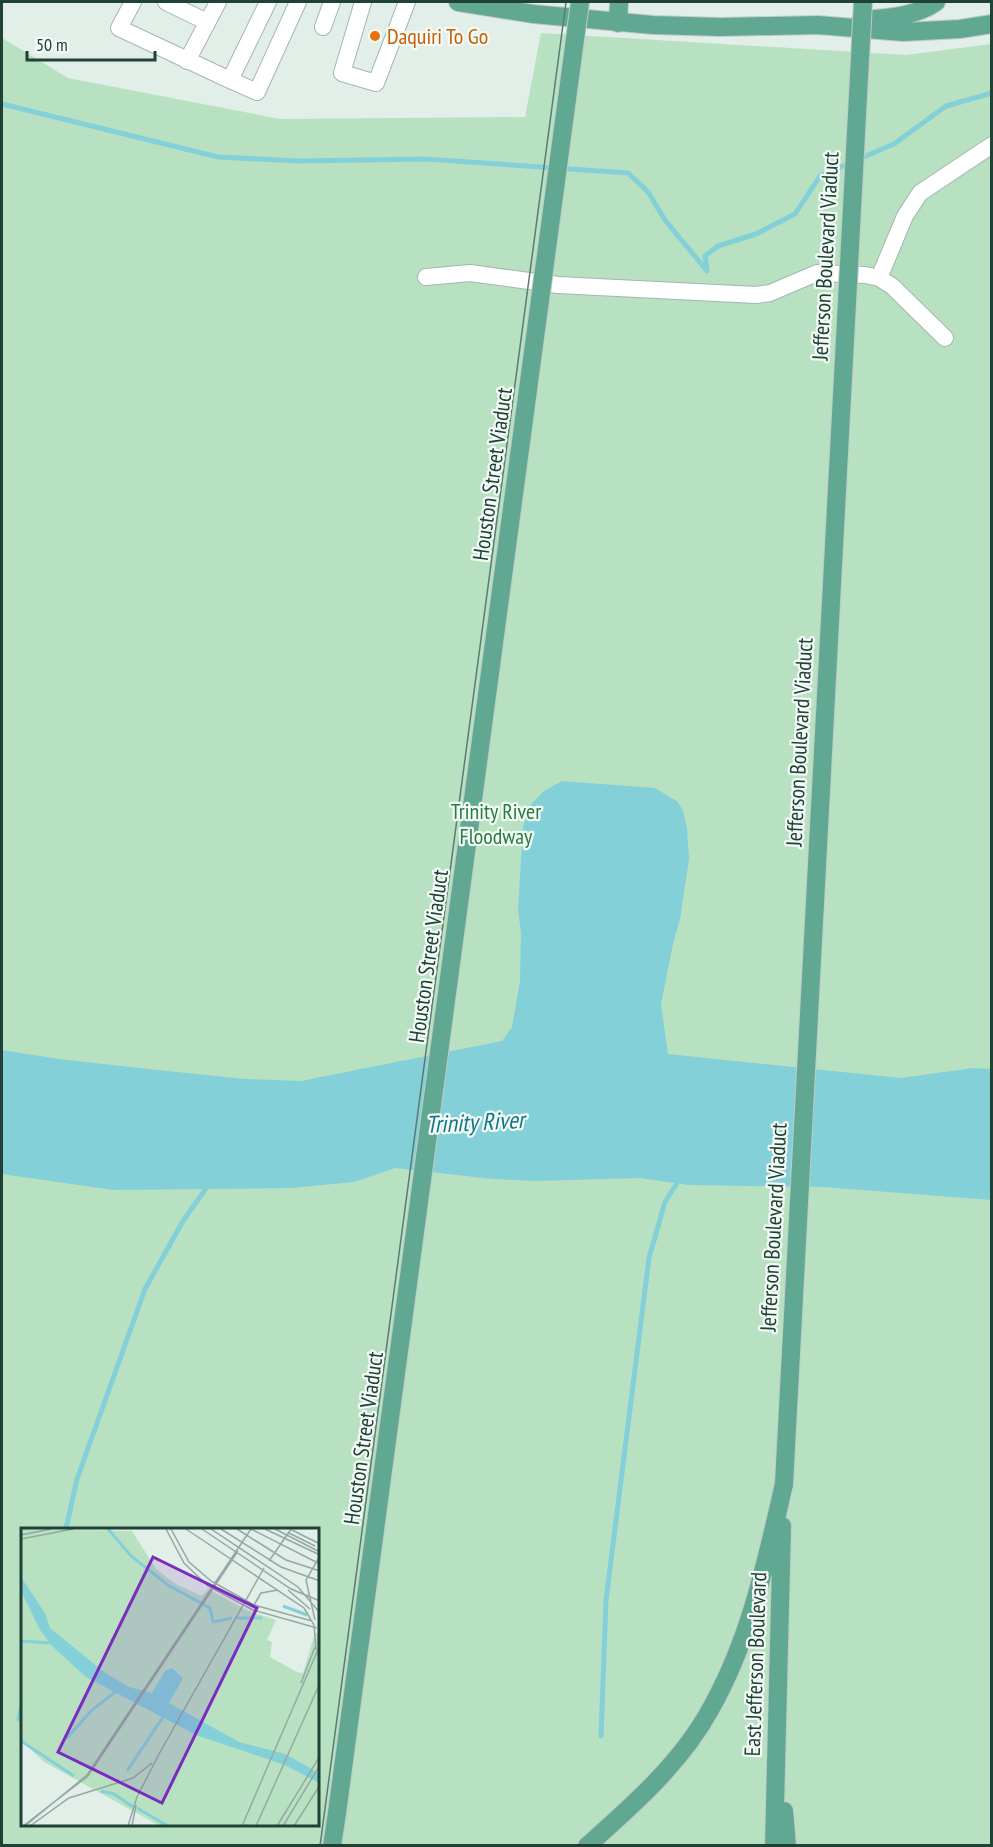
<svg xmlns="http://www.w3.org/2000/svg" width="993" height="1847" font-family="'PT Sans Narrow',sans-serif">
<rect width="100%" height="100%" fill="#e2eee8"/>
<path fill="#b8e1c1" fill-rule="evenodd" d="M 541,33 L 906,55 L 991,44 L 991,1845 L 2,1845 L 2,38 L 68,78 L 280,119 L 525,117 ZM 22,1529 L 318,1529 L 318,1824 L 22,1824 Z"/>
<path fill="#83d0d9" d="M 562,781 L 655,788 L 678,802 L 683,811 L 687,828 L 689,859 L 680,919 L 673,944 L 661,1004 L 668,1054 L 901,1078 L 973,1068 L 991,1069 L 991,1200 L 823,1187 L 688,1185 L 640,1178 L 534,1181 L 492,1179 L 395,1168 L 354,1182 L 291,1188 L 113,1190 L 2,1174 L 2,1050 L 59,1059 L 148,1069 L 245,1079 L 301,1081 L 502,1041 L 512,1027 L 520,981 L 521,933 L 518,909 L 523,827 L 530,805 L 544,791 Z"/>
<g fill="none" stroke-linecap="round" stroke-linejoin="round">
<path stroke="#83d0d9" stroke-width="5" d="M 2,104 L 218,157 L 299,161 L 425,159 L 628,173 L 648,192 L 665,220 L 707,271
M 859,159 L 894,144 L 946,106 L 992,93
M 707,269 L 705,256 L 718,246 L 756,234 L 795,214 L 820,176 L 850,163
M 66,1529 L 77,1479 L 145,1289 L 183,1221 L 209,1184
M 19,1719 L 22,1706
M 601,1736 L 606,1600 L 649,1258 L 665,1202 L 681,1177"/>
<g stroke="#a4b7af" stroke-width="18">
<path id="minor" d="M 133,2 L 119,28 L 230,80 L 268,2
M 166,2 L 207,22
M 363,2 L 342,73 L 376,83 L 407,2
M 323,27 L 332,2
M 187,61 L 218,2
M 230,80 L 257,92 L 298,2
M 426,277 L 470,273 L 558,285 L 756,295 L 770,293 L 817,273 L 865,275 L 879,278 L 892,286 L 945,338
M 879,278 L 905,216 L 920,193 L 992,145"/>
</g>
<g stroke="#c0cac7" stroke-width="20">
<path id="major" d="M 458,2 L 533,14 L 653,25 L 720,27 L 818,25 L 903,32 L 960,29 L 992,24
M 861,20 C 886,18 915,17 936,2
M 618,23 L 619,2
M 784,1811 L 787,1846
M 332,1846 L 337,1813
M 587,1846 C 632,1806 681,1763 710,1710 C 750,1640 766,1562 784,1484
M 774,1846 L 782,1526"/>
</g>
<use href="#minor" stroke="#fff" stroke-width="16"/>
<use href="#major" stroke="#61a892" stroke-width="18"/>
<path stroke="#5a7c71" stroke-width="1.5" d="M 320,1846 L 566,2"/>
<g stroke="#c0cac7" stroke-width="20" stroke-linecap="butt">
<path id="major-bridge" d="M 784,1484 L 863,2
M 337,1813 L 580,2"/>
</g>
<use href="#major-bridge" stroke="#61a892" stroke-width="18"/>
</g>
<circle fill="#e8710a" stroke="#f3faf6" stroke-width="2" cx="375" cy="36" r="6"/>
<g text-anchor="middle" dominant-baseline="central" stroke-width="4.5" stroke-linejoin="round" paint-order="stroke">
<g font-size="22" fill="#c56008" stroke="#f3faf6" text-anchor="start">
<text x="387" y="36">Daquiri To Go</text>
</g>
<g font-size="22" fill="#1f4136" stroke="#f3faf6">
<text transform="translate(825 256) rotate(-87)">Jefferson Boulevard Viaduct</text>
<text transform="translate(492 474) rotate(-82)">Houston Street Viaduct</text>
<text transform="translate(799 742) rotate(-87)">Jefferson Boulevard Viaduct</text>
<text transform="translate(428 956) rotate(-82)">Houston Street Viaduct</text>
<text transform="translate(773 1227) rotate(-87)">Jefferson Boulevard Viaduct</text>
<text transform="translate(363 1438) rotate(-82)">Houston Street Viaduct</text>
<text transform="translate(755 1664) rotate(-88)">East Jefferson Boulevard</text>
</g>
<g font-size="22" fill="#257d42" stroke="#f3faf6">
<text x="496" y="811">Trinity River<tspan x="496" dy="25">Floodway</tspan></text>
</g>
<g font-size="24" font-style="italic" fill="#127784" stroke="#f3faf6">
<text transform="translate(475 1122) rotate(-3)">Trinity River</text>
</g>
</g>
<g transform="translate(21 1528)">
<rect width="298" height="298" fill="#e2eee8"/>
<path d="M 0,1 L 111,3 L 135,41 L 155,56 L 181,68 L 187,61 L 225,82 L 255,92 L 246,112 L 251,114 L 249,129 L 276,144 L 282,145 L 294,105 L 298,106 L 298,298 L 139,298 L 23,234 L 0,212 Z" fill="#b8e1c1"/>
<path d="M 0,49 L 24,85 L 29,100 L 83,144 L 108,159 L 131,165 L 144,143 L 151,140 L 162,150 L 148,175 L 218,214 L 264,226 L 284,237 L 298,246 L 298,255 L 264,237 L 175,207 L 65,149 L 32,119 L 19,102 L 0,63 Z" fill="#83d0d9"/>
<path fill="none" stroke="#83d0d9" stroke-width="3" d="M 87,1 L 110,28 L 147,57 L 189,80 L 192,94 L 211,90M 262,78 L 286,87M 216,90 L 241,90M 0,113 L 29,115M 45,211 L 71,182 L 94,164M 0,213 L 53,248M 106,243 L 142,189M 80,263 L 93,266 L 112,279M 116,280 L 147,298"/>
<path fill="none" stroke="#94a9a1" stroke-width="1.5" d="M 145,1 L 163,35 L 187,58 L 232,82 L 296,100M 150,1 L 168,34 L 190,53 L 233,77 L 291,93M 165,1 L 283,80 L 293,97 L 295,122M 181,1 L 270,61 L 299,73M 190,1 L 277,59 L 299,85M 200,1 L 260,39 L 299,53M 216,1 L 265,32 L 299,43M 230,1 L 299,36M 244,1 L 299,27M 254,1 L 297,23M 269,1 L 299,16M 268,5 L 294,18M 0,7 L 30,1M 0,11 L 52,1M 248,33 L 270,1M 267,62 L 289,81M 233,77 L 240,65 L 257,62M 294,92 L 285,52 L 299,28M 280,155 L 294,119M 2,298 L 67,248 L 217,23M 4,298 L 66,247 L 230,1M 9,298 L 48,270 L 112,250 L 131,235M 107,298 L 116,269 L 138,226 L 243,40M 111,298 L 115,277M 221,298 L 299,117M 235,298 L 299,155M 256,298 L 299,228M 262,298 L 299,237M 273,298 L 299,257"/>
<path fill="#7b2cbf" fill-opacity="0.15" stroke="#7b2cbf" stroke-width="3" d="M 132,29 L 236,80 L 141,275 L 37,224 Z"/>
<rect width="298" height="298" fill="none" stroke="#1f4136" stroke-width="3"/>
</g>
<rect width="993" height="1847" fill="none" stroke="#1f4136" stroke-width="6"/>
<path d="M27 51v9h128v-9" fill="none" stroke="#1f4136" stroke-width="3"/>
<text x="36" y="51" font-size="18" fill="#1f4136" stroke="#f3faf6" stroke-width="4.5" paint-order="stroke">50 m</text>
</svg>
